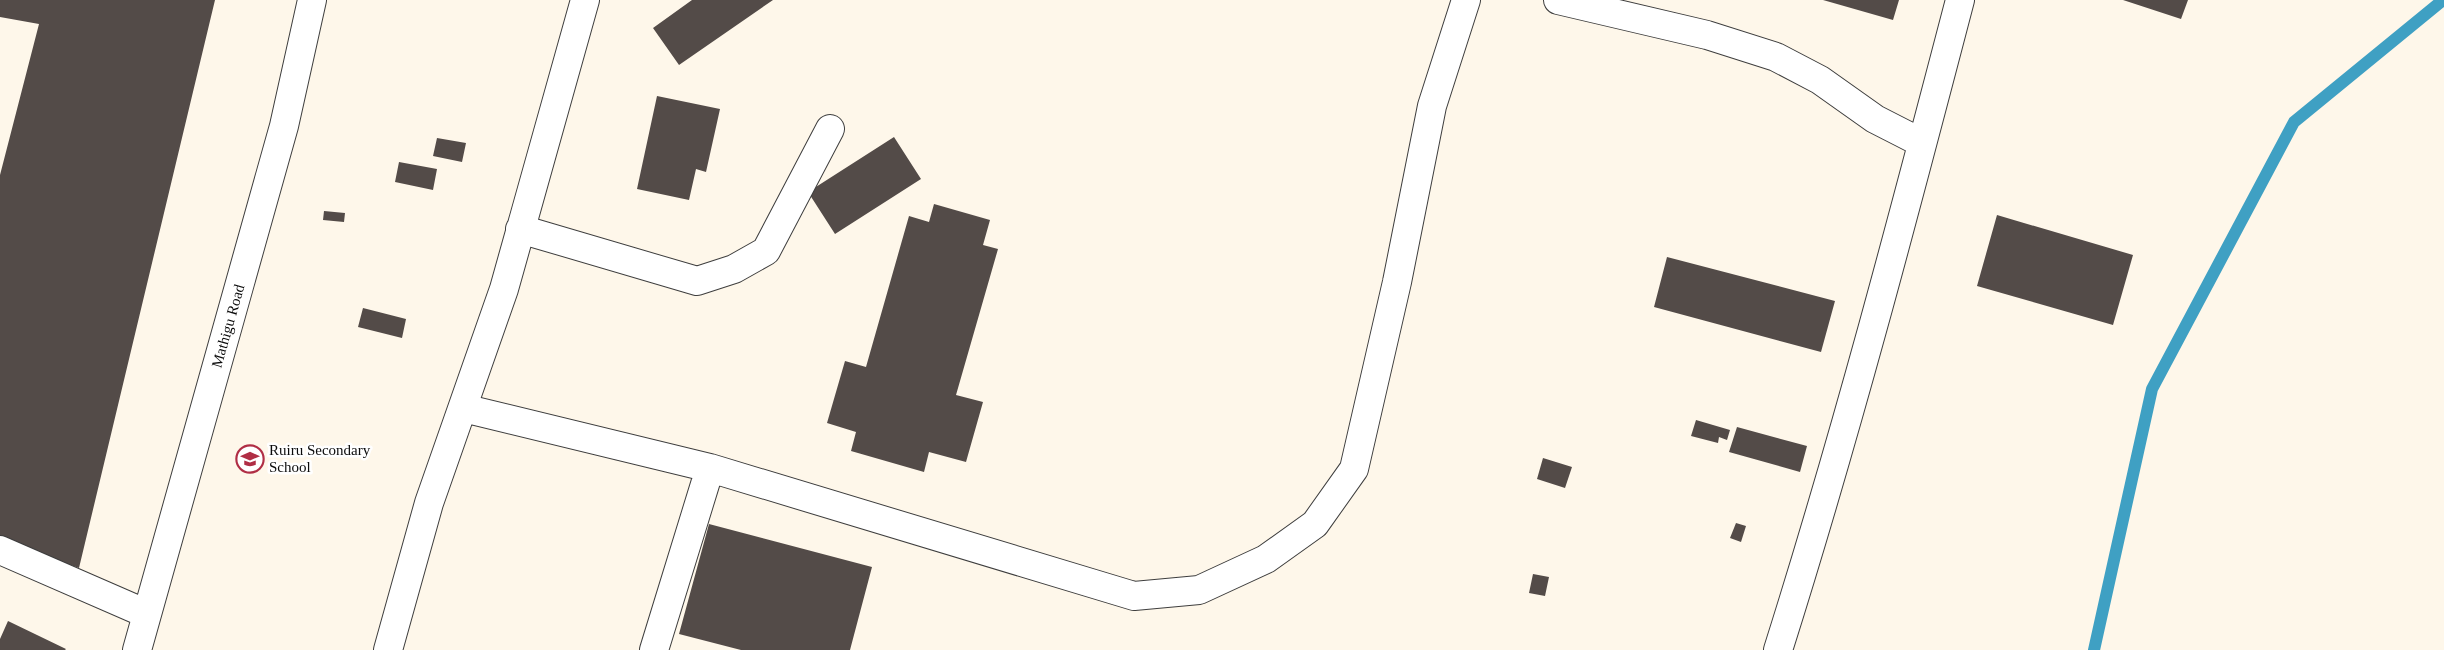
<svg xmlns="http://www.w3.org/2000/svg" width="2444" height="650" font-family="Georgia,serif">
<rect width="100%" height="100%" fill="#fef7ea"/>
<g fill="none" stroke-linecap="round" stroke-linejoin="round">
<path stroke="#3fa0c3" stroke-width="12" d="M 2094,650 L 2152,389 L 2294,122 L 2443,0"/>
</g>
<path fill="#534b48" d="M 0,0 L 215,0 L 79,568 L 0,540 L 0,175 L 39,24 L 0,17 Z
M 692,0 L 773,0 L 679,65 L 653,28 Z
M 1823,0 L 1899,0 L 1893,20 Z
M 2123,0 L 2188,0 L 2181,19 Z
M 657,96 L 720,109 L 706,172 L 696,169 L 689,200 L 637,189 Z
M 894,137 L 921,179 L 835,234 L 808,192 Z
M 437,138 L 466,143 L 462,162 L 433,156 Z
M 399,162 L 437,169 L 433,190 L 395,182 Z
M 934,204 L 990,220 L 983,245 L 998,249 L 956,395 L 983,402 L 966,462 L 929,452 L 924,472 L 851,451 L 856,432 L 827,423 L 845,361 L 866,367 L 909,216 L 929,222 Z
M 324,211 L 345,213 L 344,222 L 323,220 Z
M 1997,215 L 2133,255 L 2113,325 L 1977,286 Z
M 1667,257 L 1835,301 L 1821,352 L 1654,307 Z
M 363,308 L 406,319 L 402,338 L 358,327 Z
M 1696,420 L 1730,430 L 1727,440 L 1719,437 L 1718,443 L 1691,436 Z
M 1737,427 L 1807,446 L 1800,472 L 1729,452 Z
M 1543,458 L 1572,467 L 1565,488 L 1537,479 Z
M 1736,523 L 1746,526 L 1741,542 L 1730,538 Z
M 709,524 L 872,567 L 850,650 L 741,650 L 679,634 Z
M 1533,574 L 1549,577 L 1545,596 L 1529,593 Z
M 8,621 L 66,649 L 65,650 L 0,650 L 0,639 Z"/>
<g fill="none" stroke-linecap="round" stroke-linejoin="round">
<g stroke="#3e3e3e" stroke-width="30">
<path id="minor" d="M 1558,0 L 1707,35 L 1776,57 L 1820,80 L 1875,119 L 1922,143
M 520,229 L 697,281 L 734,269 L 766,251 L 830,129
M 463,408 L 710,468 L 654,650
M 710,468 L 1134,596 L 1199,590 L 1266,559 L 1315,524 L 1354,469 L 1397,282 L 1432,106 L 1466,0
M 0,550 L 147,614
M 137,650 L 284,126 L 312,0
M 388,650 L 429,503 L 504,289 L 585,0
M 1778,650 C 1846,435 1903,218 1960,0"/>
</g>
<use href="#minor" stroke="#fff" stroke-width="28"/>
</g>
<defs>
<g id="school-ring" transform="scale(1.4375)"><circle r="9.5" fill="#fff" stroke="#b02e45" stroke-width="1.5"/><path d="M0-5L7-2L0 1L-7-2ZM-4 1L0 2.5L4 1V4Q0 6-4 4Z" fill="#b02e45"/></g>
</defs>
<g fill-rule="evenodd">
<use href="#school-ring" x="250" y="459"/>
</g>
<g text-anchor="middle" dominant-baseline="central" stroke-width="5" stroke-linejoin="round" paint-order="stroke">
<g font-size="15" fill="#0b0b0b" stroke="#fff">
<text transform="translate(228 326) rotate(-74)">Mathigu Road</text>
</g>
<g font-size="15" fill="#0b0b0b" stroke="#fff" text-anchor="start">
<text x="269" y="450">Ruiru Secondary<tspan x="269" dy="17">School</tspan></text>
</g>
</g>
</svg>
